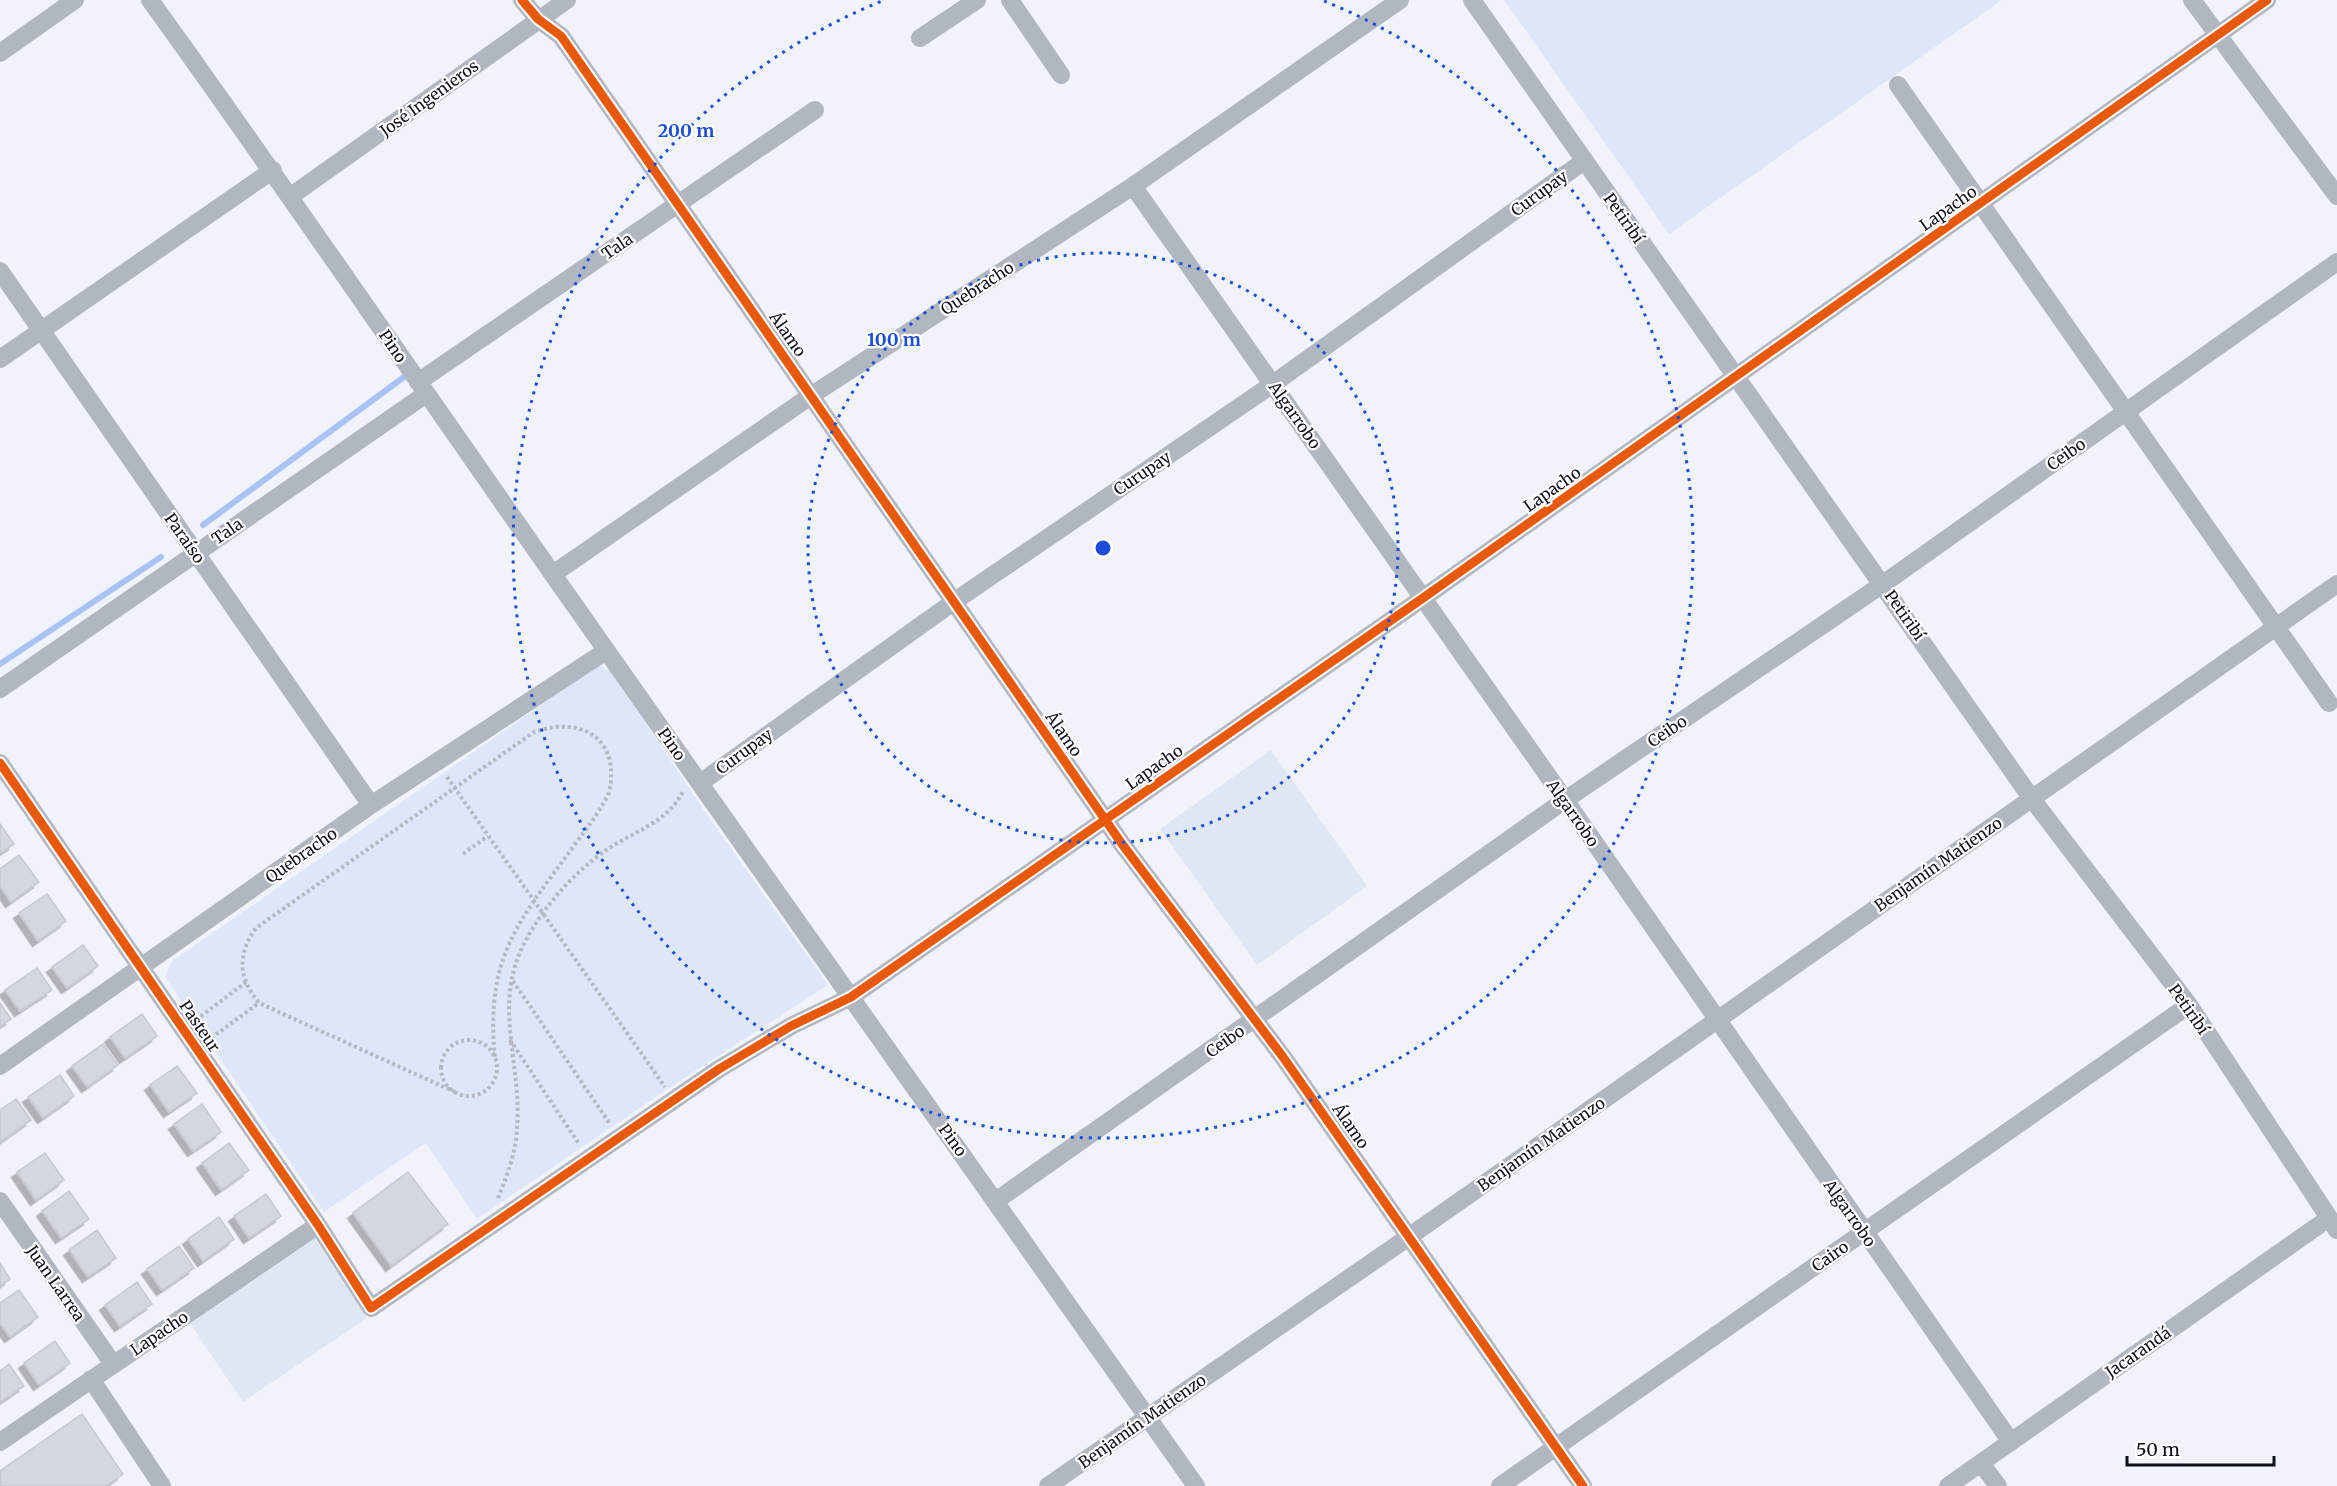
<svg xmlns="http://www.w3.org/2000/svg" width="2337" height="1486" font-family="Merriweather,serif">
<defs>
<filter id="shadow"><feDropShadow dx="-5.5" dy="5.5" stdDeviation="0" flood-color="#0004"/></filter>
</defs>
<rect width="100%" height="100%" fill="#f0f3fa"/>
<path fill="#dfe6f4" d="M 1271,750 L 1367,886 L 1257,965 L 1160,829 Z
M 314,1237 L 367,1318 L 243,1402 L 189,1322 Z"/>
<path fill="#dee7f9" d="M 1504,0 L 2002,0 L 1669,234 Z
M 599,665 L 612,672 L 703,809 L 828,985 L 672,1086 L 477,1219 L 426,1143 L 324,1212 L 165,977 L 172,961 Z"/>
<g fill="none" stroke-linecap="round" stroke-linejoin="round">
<path stroke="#aac3f7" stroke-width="6" d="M 203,525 L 404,377
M 0,664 L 161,557"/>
</g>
<path fill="#d3d8e0" stroke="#c5c9d1" stroke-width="1.5" filter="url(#shadow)" d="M 0,824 L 14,844 L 0,853 Z
M 19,855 L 39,882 L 11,902 L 0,886 L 0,869 Z
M 47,894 L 66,921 L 38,941 L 19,913 Z
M 83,945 L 98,966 L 67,988 L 52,967 Z
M 37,968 L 52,990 L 20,1011 L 5,990 Z
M 0,1003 L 11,1019 L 0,1026 Z
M 142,1014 L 157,1036 L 125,1058 L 110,1037 Z
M 103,1044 L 118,1065 L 87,1087 L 72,1066 Z
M 177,1066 L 197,1093 L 169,1112 L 150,1085 Z
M 60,1075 L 74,1096 L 43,1118 L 28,1097 Z
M 16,1099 L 31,1120 L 0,1142 L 0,1110 Z
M 202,1104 L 221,1132 L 193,1151 L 174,1124 Z
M 229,1143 L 249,1170 L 221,1190 L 202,1163 Z
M 45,1153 L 64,1180 L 36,1200 L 17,1172 Z
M 408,1172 L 448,1224 L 391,1266 L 353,1213 Z
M 69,1191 L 89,1219 L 61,1238 L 42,1211 Z
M 266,1194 L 281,1216 L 249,1238 L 234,1216 Z
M 219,1217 L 234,1239 L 203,1261 L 188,1239 Z
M 97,1230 L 116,1258 L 88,1277 L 69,1250 Z
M 179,1246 L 194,1268 L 162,1290 L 147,1269 Z
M 0,1263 L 10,1279 L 0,1286 Z
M 137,1282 L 152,1304 L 120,1326 L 105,1305 Z
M 19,1290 L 38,1317 L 10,1337 L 0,1323 L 0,1303 Z
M 55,1341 L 70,1363 L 39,1385 L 24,1363 Z
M 9,1364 L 24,1386 L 0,1402 L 0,1371 Z
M 82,1414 L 123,1474 L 106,1486 L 1,1486 L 0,1471 Z"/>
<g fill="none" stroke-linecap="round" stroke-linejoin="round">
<path stroke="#b4b8c0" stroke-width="4" stroke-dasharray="3 3" stroke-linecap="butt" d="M 447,777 L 665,1087
M 463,854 L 488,836
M 513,981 L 610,1124
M 196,1020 L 246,982
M 211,1038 L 259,1003
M 510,1040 L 579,1144
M441 1068a28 28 0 1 1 56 0a28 28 0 1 1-56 0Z
M 455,1092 L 259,1003 C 238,978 237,954 256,928 L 534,732 C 583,715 621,740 609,793 C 599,813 586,829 573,847 C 517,924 485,957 495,1059
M 498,1198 C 507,1176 516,1152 517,1128 C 522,1071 497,1016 517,960 C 532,919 570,875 605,851 C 633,831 668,823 683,791"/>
<path stroke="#b1b7c0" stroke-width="18" d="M 150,0 C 287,190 419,384 554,576 C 767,880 982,1182 1196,1486
M 522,0 L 538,19 L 561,36 L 1122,844 L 1283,1057 L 1583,1486
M 1010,0 L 1061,75
M 1472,0 L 2032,799 L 2189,1005 L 2337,1230
M 2192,0 L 2337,196
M 920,38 L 977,0
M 0,53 L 75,0
M 1898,85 L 2329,703
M 1133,186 L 1565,800 L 2011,1442
M 291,196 L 567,0
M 0,271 L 371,805
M 0,359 L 273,170
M 418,382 L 815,110
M 553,574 L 812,395 L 1133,186 L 1400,0
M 0,689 L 426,394
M 0,763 L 318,1225 L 371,1308 L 719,1069 L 791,1026 L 851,997 L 1423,598 L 2267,0
M 700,783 L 952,603 L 1273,384 L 1584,161
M 0,1066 L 371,805 L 606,651
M 997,1200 L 1565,800 L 1883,584 L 2337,262
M 0,1201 L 113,1364
M 91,1379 L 162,1486
M 0,1442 L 318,1225
M 1981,1463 L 1998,1486
M 1048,1486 L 1410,1236 L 2337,584
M 1500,1486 L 2189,1005
M 1948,1486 L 2329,1218"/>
<g stroke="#fff" stroke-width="13">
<path id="cycleway" d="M 522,0 L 538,19 L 561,36 L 1122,844 L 1283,1057 L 1583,1486
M 0,763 L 318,1225 L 371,1308 L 719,1069 L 791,1026 L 851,997 L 1423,598 L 2267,0"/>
</g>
<use href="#cycleway" stroke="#e8590c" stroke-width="9"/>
</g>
<g fill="none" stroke="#1d4ed8" stroke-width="3" stroke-dasharray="3 6">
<circle cx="1103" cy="548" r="295"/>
<path d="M1324 1A590 590 0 1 1 882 1"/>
</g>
<g text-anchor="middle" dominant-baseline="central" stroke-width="4.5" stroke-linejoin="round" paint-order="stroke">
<g font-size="16" fill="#0d1119" stroke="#fff">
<text transform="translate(429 98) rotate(-36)">José Ingenieros</text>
<text transform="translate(1539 193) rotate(-36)">Curupay</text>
<text transform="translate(1948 208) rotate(-35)">Lapacho</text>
<text transform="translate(1624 218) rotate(55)">Petiribí</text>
<text transform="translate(617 246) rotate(-34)">Tala</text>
<text transform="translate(977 288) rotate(-33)">Quebracho</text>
<text transform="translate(788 334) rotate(55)">Álamo</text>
<text transform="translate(393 346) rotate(56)">Pino</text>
<text transform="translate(1295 415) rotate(55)">Algarrobo</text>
<text transform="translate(2066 454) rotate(-35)">Ceibo</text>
<text transform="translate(1142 473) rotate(-34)">Curupay</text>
<text transform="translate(1552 489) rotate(-35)">Lapacho</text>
<text transform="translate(227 531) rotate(-34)">Tala</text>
<text transform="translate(185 538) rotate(55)">Paraíso</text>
<text transform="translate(1905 615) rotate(55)">Petiribí</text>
<text transform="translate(1667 731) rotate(-34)">Ceibo</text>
<text transform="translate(1064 734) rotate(55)">Álamo</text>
<text transform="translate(672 744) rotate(55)">Pino</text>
<text transform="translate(744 751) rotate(-36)">Curupay</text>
<text transform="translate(1154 767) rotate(-35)">Lapacho</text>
<text transform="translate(1573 813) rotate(55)">Algarrobo</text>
<text transform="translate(301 855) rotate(-35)">Quebracho</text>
<text transform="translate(1938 864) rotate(-35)">Benjamín Matienzo</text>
<text transform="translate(2189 1009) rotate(55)">Petiribí</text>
<text transform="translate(200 1026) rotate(56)">Pasteur</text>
<text transform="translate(1225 1041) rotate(-35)">Ceibo</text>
<text transform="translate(1351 1126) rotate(55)">Álamo</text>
<text transform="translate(953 1140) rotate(54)">Pino</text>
<text transform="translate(1541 1144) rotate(-35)">Benjamín Matienzo</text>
<text transform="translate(1850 1213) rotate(55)">Algarrobo</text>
<text transform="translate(1830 1256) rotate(-35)">Cairo</text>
<text transform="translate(56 1283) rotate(55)">Juan Larrea</text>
<text transform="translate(159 1333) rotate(-34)">Lapacho</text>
<text transform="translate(2138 1352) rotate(-35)">Jacarandá</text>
<text transform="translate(1142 1421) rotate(-35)">Benjamín Matienzo</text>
</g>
</g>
<circle cx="1103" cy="548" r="9" fill="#1d4ed8" stroke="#fff" stroke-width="3"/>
<g font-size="18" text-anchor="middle" font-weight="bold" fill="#1d4ed8" stroke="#fff" stroke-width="4.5" stroke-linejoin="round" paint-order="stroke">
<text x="686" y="137">200 m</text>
<text x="894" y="346">100 m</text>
</g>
<path d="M2127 1456v9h147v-9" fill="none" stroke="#0d1119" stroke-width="3"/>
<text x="2136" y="1456" font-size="18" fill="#0d1119" stroke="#ffffff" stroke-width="4.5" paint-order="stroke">50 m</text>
</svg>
